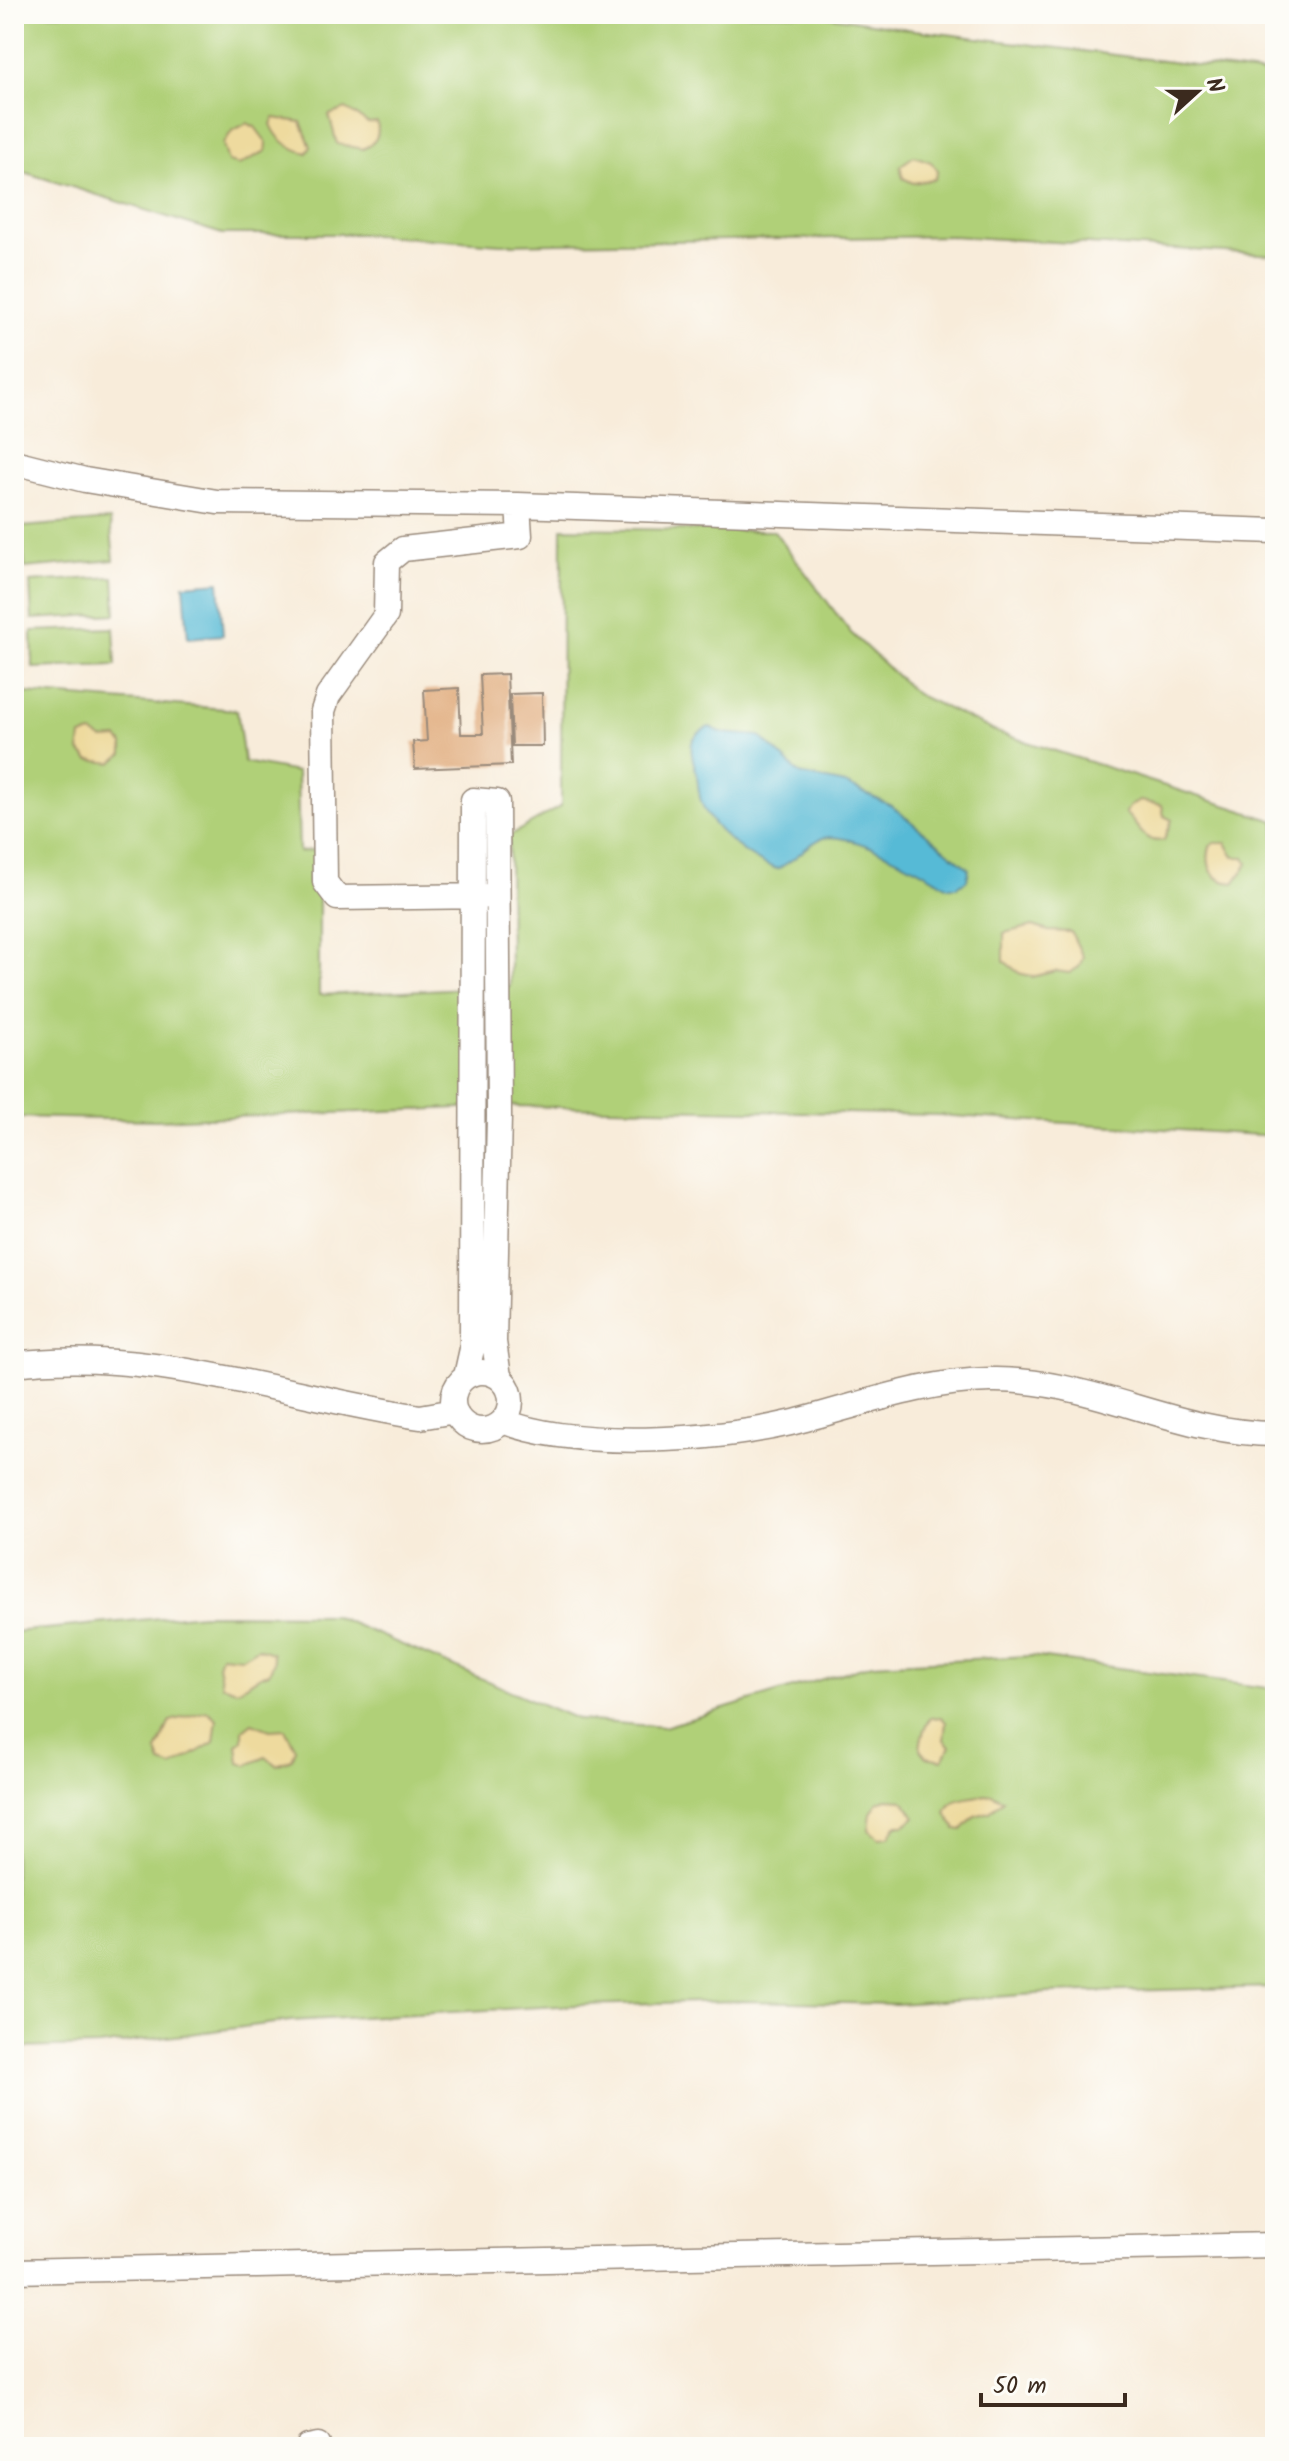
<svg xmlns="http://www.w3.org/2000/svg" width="1289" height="2461" font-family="Kalam,sans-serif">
<rect width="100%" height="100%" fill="#fdfcf7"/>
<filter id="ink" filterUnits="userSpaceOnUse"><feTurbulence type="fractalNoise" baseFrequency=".0125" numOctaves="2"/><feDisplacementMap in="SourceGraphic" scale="16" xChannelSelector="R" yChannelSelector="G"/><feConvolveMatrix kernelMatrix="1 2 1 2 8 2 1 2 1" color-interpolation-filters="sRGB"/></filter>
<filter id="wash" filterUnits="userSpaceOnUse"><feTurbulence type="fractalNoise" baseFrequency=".006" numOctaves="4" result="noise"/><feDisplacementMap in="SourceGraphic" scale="32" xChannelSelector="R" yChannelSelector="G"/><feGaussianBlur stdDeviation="1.8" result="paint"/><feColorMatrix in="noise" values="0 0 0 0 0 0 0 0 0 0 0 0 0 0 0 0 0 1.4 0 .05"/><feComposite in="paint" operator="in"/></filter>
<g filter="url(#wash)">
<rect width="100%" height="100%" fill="#f8ecda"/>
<path fill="#b0d078" stroke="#767d4b" stroke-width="2" d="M 14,14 L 815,14 L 914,30 L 1275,75 L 1275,255 L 951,236 L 501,244 L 361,234 L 222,234 L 14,169 Z
M 110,520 L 114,560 L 25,568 L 22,527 Z
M 562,528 L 774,531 L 851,633 L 916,694 L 999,733 L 1275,821 L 1275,1136 L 937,1115 L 512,1106 L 155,1120 L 14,1117 L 14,692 L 237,710 L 244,762 L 297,772 L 299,852 L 319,849 L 319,995 L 510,986 L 509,836 L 561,806 Z
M 114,577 L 116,614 L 32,619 L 30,582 Z
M 114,628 L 116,665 L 33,668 L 32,631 Z
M 202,1614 L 332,1615 L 579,1720 L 664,1727 L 872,1664 L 1030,1656 L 1275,1689 L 1275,1987 L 1049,1993 L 897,2004 L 740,2001 L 578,2005 L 290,2021 L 99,2046 L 14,2048 L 14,1632 Z"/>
<path fill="#eeda9e" stroke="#94825e" stroke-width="2" d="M 346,109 L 368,123 L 377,122 C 380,137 376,142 363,149 L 337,144 L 329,115 Z
M 274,118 L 301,122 L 311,147 L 307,153 C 290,149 277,140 271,124 Z
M 247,123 L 255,127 L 267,143 L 266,151 L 239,165 L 228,162 L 223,144 L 232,131 Z
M 914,156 L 931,162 L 938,171 L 935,179 L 913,183 L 903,178 L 900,166 Z
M 92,733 L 102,739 L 118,738 L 123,744 L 123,754 L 112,763 L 89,760 L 79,751 L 81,736 Z
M 1140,801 L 1162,805 L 1164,816 L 1172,820 L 1164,840 C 1143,845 1139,825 1125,813 L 1130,806 Z
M 1215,843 L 1226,843 L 1234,857 L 1244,857 L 1248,864 L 1234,883 C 1212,882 1205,866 1210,846 Z
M 1033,926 L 1048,931 L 1071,932 L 1083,957 L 1079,967 L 1069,973 L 1056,971 L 1032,977 L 1019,973 L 1004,961 L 1004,933 Z
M 257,1648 L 272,1653 L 274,1662 L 269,1673 C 255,1676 250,1685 236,1690 L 222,1685 L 218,1665 L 221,1655 L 242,1657 Z
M 207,1711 L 217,1719 L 214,1742 L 172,1767 L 161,1763 L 157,1751 L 170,1721 Z
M 941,1717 L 946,1722 L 944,1740 L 950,1746 L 943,1760 L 926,1757 L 920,1750 C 921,1739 924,1725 931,1718 Z
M 252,1723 L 270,1730 L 285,1729 L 296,1749 L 292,1759 L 276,1765 L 266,1757 L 247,1765 L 239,1763 L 237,1745 L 243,1741 L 243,1730 Z
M 992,1794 L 1003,1800 L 990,1812 L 975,1816 L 962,1830 L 956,1829 L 946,1813 C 950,1795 976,1798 992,1794 Z
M 887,1799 L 903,1800 L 915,1817 L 905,1825 L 896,1825 L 889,1837 L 879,1838 L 869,1830 L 871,1813 L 878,1802 Z"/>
<path fill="#57bad6" stroke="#49727a" stroke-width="2" d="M 219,582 L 223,635 L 188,638 L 184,585 Z
M 709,727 L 722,733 L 760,736 L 800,774 L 845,784 L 892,806 L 969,869 L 967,880 L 957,887 L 948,887 C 923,871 851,831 823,838 C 809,842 796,861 777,869 C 751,860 712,831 702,804 C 697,792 699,779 695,767 C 689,748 688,736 709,727 Z"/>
<g id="blocks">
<path fill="#e4b68c" d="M 507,674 L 511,765 L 415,769 L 413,742 L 427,741 L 424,690 L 459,688 L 461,734 L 483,734 L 480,675 Z
M 542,693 L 543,746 L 512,746 L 510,694 Z"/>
</g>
</g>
<g filter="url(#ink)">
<use href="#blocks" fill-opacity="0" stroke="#9a8b7c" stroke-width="2"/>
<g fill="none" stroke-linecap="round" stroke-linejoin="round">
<g stroke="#9a8b7c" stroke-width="27">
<path id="street" d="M 14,462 L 85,480 L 217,502 L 518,505 L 1275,531
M 490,896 L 337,898 L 325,882 L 323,711 L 328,696 L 386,615 L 387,562 L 403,549 L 520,536 L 518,505
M 14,1364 C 154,1347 284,1396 420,1417 L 455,1411
M453 1401a29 29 0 1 1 58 0a29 29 0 1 1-58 0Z
M 466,1376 L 472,1349 L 473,800 L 497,802 L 499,1116 L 494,1342 L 499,1377
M 503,1421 C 575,1450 715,1441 790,1423 C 858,1406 920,1381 991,1380 C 1089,1378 1177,1434 1275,1434
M 14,2271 L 1275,2245
M 308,2447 L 318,2445"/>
</g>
<use href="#street" stroke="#fff" stroke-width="24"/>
</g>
</g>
<rect width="1289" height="2461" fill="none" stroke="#fdfcf7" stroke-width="48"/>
<g transform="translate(1197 92) rotate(69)" stroke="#fdfcf7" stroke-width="6" paint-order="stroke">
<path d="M0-6L14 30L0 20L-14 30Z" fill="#3b2a1e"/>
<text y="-12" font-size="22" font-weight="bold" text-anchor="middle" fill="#3b2a1e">N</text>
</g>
<path d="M981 2393v12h144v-12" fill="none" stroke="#3b2a1e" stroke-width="4"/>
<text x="993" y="2393" font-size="24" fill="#3b2a1e" stroke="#fdfcf7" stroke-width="6" paint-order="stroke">50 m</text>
</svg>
